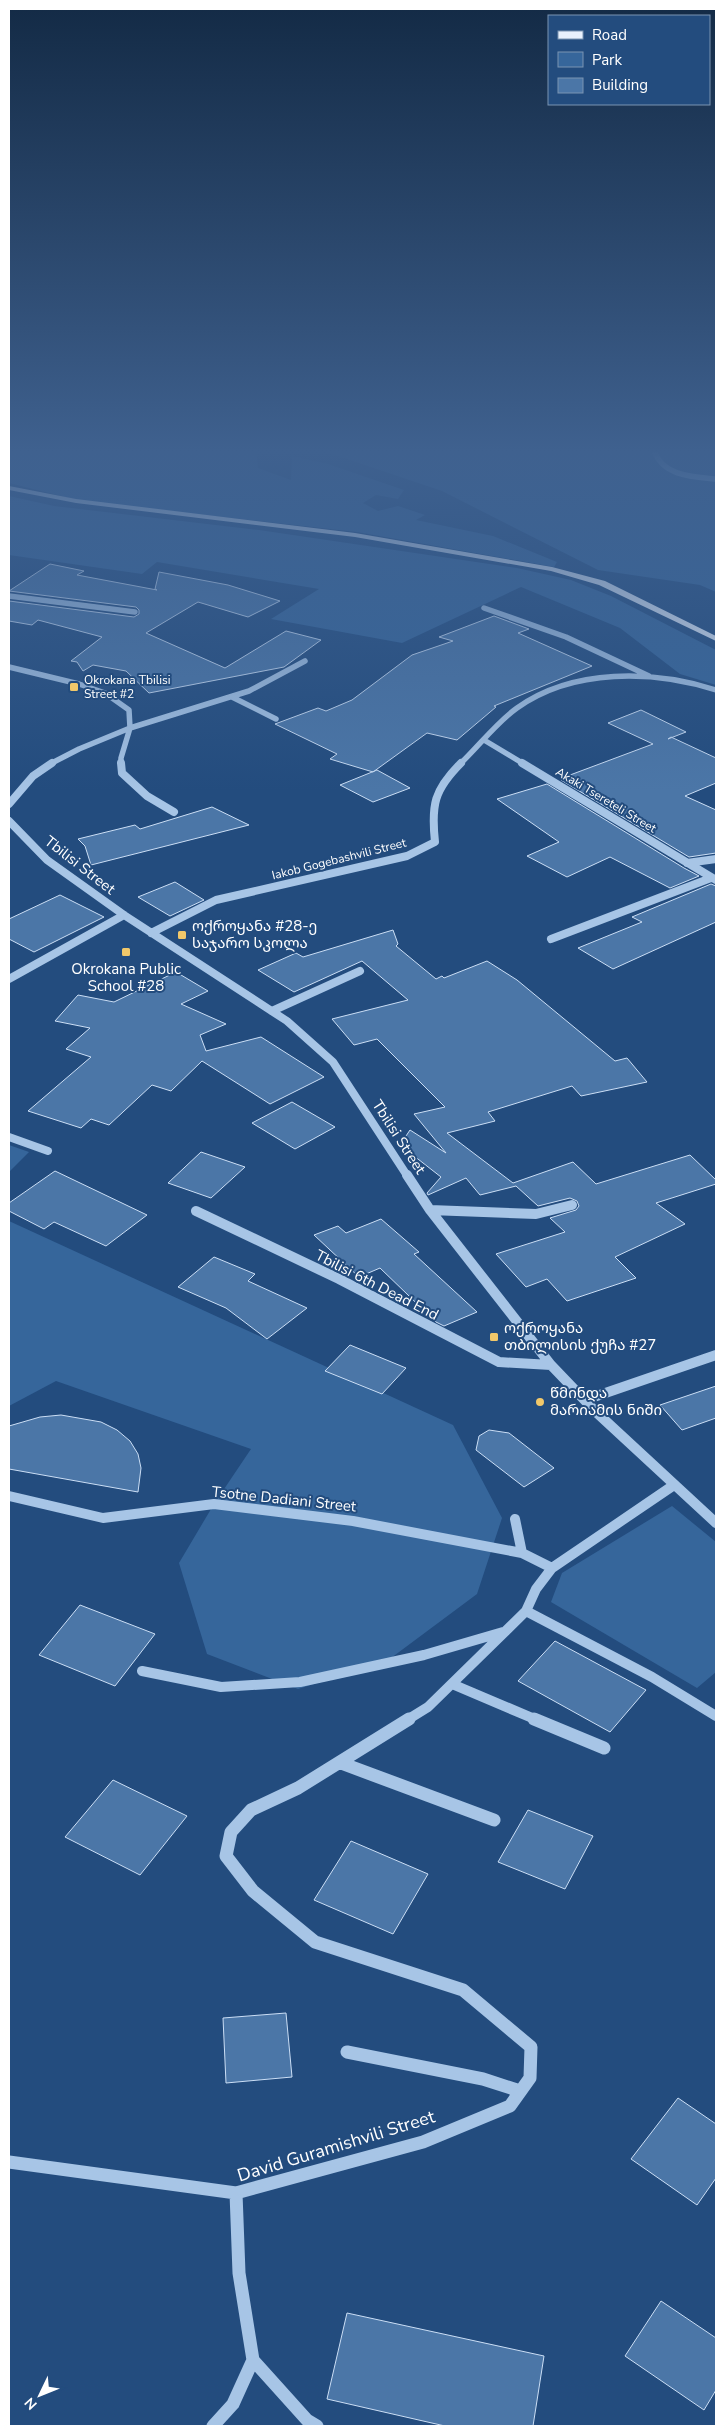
<svg xmlns="http://www.w3.org/2000/svg" width="725" height="2435" font-family="'Nunito Sans','Noto Sans Georgian',sans-serif">
<rect width="100%" height="100%" fill="#234c7e"/>
<path fill="#36669b" d="M 9,450 L 256,450 L 258,468 L 291,480 L 292,456 L 328,464 L 404,490 L 398,499 L 376,495 L 363,503 L 378,511 L 398,506 L 425,515 L 416,520 L 493,536 L 557,562 L 554,567 L 357,532 L 81,501 L 9,483 Z
M 320,450 L 716,450 L 716,592 L 700,585 L 598,570 L 442,491 Z
M 9,496 L 54,506 L 259,530 L 517,568 L 571,580 L 611,596 L 716,650 L 716,685 L 680,674 L 620,628 L 521,587 L 402,643 L 271,619 L 319,589 L 157,562 L 142,574 L 9,555 Z
M 9,1145 L 29,1152 L 9,1172 Z
M 9,1221 L 453,1425 L 502,1518 L 477,1594 L 387,1661 L 298,1689 L 207,1654 L 179,1563 L 214,1504 L 251,1449 L 56,1381 L 9,1406 Z
M 672,1506 L 716,1542 L 716,1672 L 697,1688 L 551,1602 L 562,1573 Z"/>
<g fill="none" stroke-linecap="round" stroke-linejoin="round">
<path stroke="#9bc0e7" stroke-width="5.5" d="M 654,450 C 662,476 693,477 716,479"/>
</g>
<path fill="#4b76a7" stroke="#cbdef5" d="M 50,564 L 84,571 L 77,575 L 157,590 L 155,589 L 159,572 L 228,585 L 280,601 L 248,617 L 198,602 L 146,633 L 225,668 L 286,631 L 321,640 L 284,667 L 149,693 L 126,671 L 93,665 L 83,671 L 77,662 L 71,661 L 102,637 L 38,620 L 32,625 L 9,621 L 9,601 L 134,617 L 139,614 L 139,610 L 136,607 L 9,591 Z
M 494,616 L 529,629 L 518,633 L 592,666 L 494,706 L 496,707 L 457,740 L 427,733 L 373,772 L 330,759 L 337,754 L 275,724 L 318,708 L 326,711 L 352,700 L 412,655 L 453,641 L 439,637 Z
M 641,710 L 686,732 L 668,739 L 671,737 L 716,758 L 716,783 L 685,796 L 716,810 L 716,853 L 689,857 L 561,780 L 565,779 L 562,778 L 653,744 L 608,723 Z
M 377,770 L 410,788 L 373,802 L 340,785 Z
M 547,784 L 684,868 L 699,876 L 670,888 L 610,857 L 567,877 L 527,856 L 559,842 L 497,799 Z
M 212,807 L 249,825 L 91,865 L 85,846 L 78,839 L 135,825 L 140,829 Z
M 175,882 L 204,900 L 170,916 L 138,897 Z
M 711,884 L 716,886 L 716,922 L 613,969 L 578,948 L 642,922 L 632,917 Z
M 60,895 L 104,917 L 34,952 L 9,939 L 9,919 Z
M 393,930 L 398,944 L 396,946 L 436,979 L 442,976 L 444,978 L 487,961 L 517,980 L 615,1061 L 627,1058 L 647,1082 L 581,1096 L 572,1086 L 488,1112 L 495,1121 L 447,1133 L 513,1183 L 573,1162 L 596,1184 L 690,1155 L 716,1180 L 716,1184 L 656,1203 L 685,1224 L 615,1257 L 636,1278 L 567,1301 L 547,1279 L 526,1287 L 496,1254 L 565,1232 L 550,1218 L 576,1210 L 579,1206 L 577,1201 L 570,1198 L 538,1206 L 516,1186 L 480,1195 L 466,1178 L 428,1195 L 427,1193 L 441,1177 L 400,1145 L 410,1130 L 446,1153 L 414,1114 L 445,1107 L 377,1039 L 354,1045 L 332,1019 L 408,1000 L 362,961 L 294,992 L 258,970 L 296,953 L 303,957 Z
M 176,972 L 208,991 L 181,1004 L 226,1024 L 200,1035 L 206,1051 L 261,1037 L 324,1077 L 270,1104 L 202,1061 L 171,1091 L 152,1085 L 109,1125 L 91,1119 L 81,1128 L 28,1111 L 91,1057 L 66,1049 L 90,1028 L 55,1021 L 78,995 L 114,1002 Z
M 292,1102 L 335,1127 L 295,1149 L 252,1123 Z
M 201,1152 L 245,1167 L 211,1198 L 168,1183 Z
M 55,1171 L 147,1215 L 106,1246 L 54,1222 L 44,1229 L 9,1211 L 9,1203 Z
M 381,1219 L 419,1252 L 414,1254 L 477,1312 L 444,1326 L 436,1322 L 380,1268 L 359,1277 L 314,1235 L 338,1226 L 346,1233 Z
M 214,1257 L 255,1274 L 248,1281 L 307,1308 L 267,1339 L 226,1308 L 178,1287 Z
M 350,1345 L 406,1368 L 382,1394 L 325,1371 Z
M 716,1386 L 716,1418 L 682,1430 L 660,1405 Z
M 61,1415 L 101,1422 L 117,1430 L 130,1441 L 138,1454 L 141,1468 L 138,1492 L 9,1469 L 9,1426 L 40,1417 Z
M 489,1430 L 509,1433 L 554,1468 L 524,1487 L 476,1450 L 479,1436 Z
M 80,1605 L 155,1634 L 115,1686 L 39,1655 Z
M 555,1641 L 646,1690 L 610,1732 L 518,1681 Z
M 113,1780 L 187,1816 L 140,1875 L 65,1837 Z
M 528,1810 L 593,1836 L 565,1889 L 498,1862 Z
M 351,1841 L 428,1874 L 393,1934 L 314,1900 Z
M 286,2013 L 292,2077 L 226,2083 L 223,2018 Z
M 678,2098 L 716,2124 L 716,2178 L 697,2205 L 631,2159 Z
M 661,2301 L 716,2338 L 716,2390 L 704,2410 L 625,2356 Z
M 347,2313 L 544,2356 L 533,2426 L 445,2426 L 327,2399 Z"/>
<g fill="none" stroke-linecap="round" stroke-linejoin="round">
<path stroke="#a7c5e6" stroke-width="5.5" d="M 9,596 L 135,612
M 484,608 L 566,637 L 649,676
M 9,667 L 79,684 L 105,693 L 129,710 L 130,728 L 79,749 L 50,764
M 232,697 L 276,719
M 484,740 L 524,764
M 121,764 L 121,758 L 130,728 L 249,691 L 305,661
M 460,764 C 478,747 497,722 517,708 C 573,668 653,670 716,690"/>
<path stroke="#a7c5e6" stroke-width="8" d="M 121,763 L 122,773 L 147,796 L 174,812
M 522,763 L 716,880
M 9,804 L 33,776 L 52,763
M 9,821 L 47,860 L 124,915 L 287,1021 L 333,1062 L 408,1177
M 687,863 L 716,859
M 151,933 L 216,900 L 407,856 L 435,842 C 431,805 434,790 461,763
M 551,939 L 711,878
M 9,979 L 124,915
M 272,1011 L 360,971
M 9,1137 L 48,1151"/>
<path stroke="#a7c5e6" stroke-width="10" d="M 407,1175 L 430,1210 L 551,1365 L 596,1412 L 716,1523
M 430,1210 L 536,1214 L 572,1205
M 196,1211 L 339,1279 L 499,1362 L 551,1365
M 585,1400 L 716,1355
M 9,1496 L 103,1518 L 214,1504 L 353,1521 L 522,1553 L 552,1568
M 515,1519 L 522,1553
M 526,1611 L 652,1677 L 716,1716
M 142,1671 L 221,1687 L 300,1682 L 424,1655 L 503,1632
M 452,1684 L 537,1720
M 407,1720 L 428,1707 L 526,1611 L 536,1589 L 552,1568 L 674,1485"/>
<path stroke="#a7c5e6" stroke-width="13" d="M 534,1719 L 604,1748
M 341,1763 L 494,1820
M 347,2052 L 483,2079 L 520,2091
M 9,2162 L 236,2193 L 423,2142 L 510,2106 L 530,2078 L 531,2047 L 463,1990 L 315,1942 L 253,1891 L 226,1856 L 231,1832 L 251,1810 L 298,1788 L 409,1719
M 236,2193 L 239,2273 L 253,2360 L 307,2420 L 317,2426
M 213,2426 L 233,2404 L 253,2360"/>
<path fill="#e8f1fd" fill-rule="evenodd" d="M 9,486 L 76,499 L 355,533 L 552,567 L 605,581 L 716,636 L 716,641 L 599,585 L 551,571 L 355,537 L 76,503 L 9,490 Z"/>
</g>
<linearGradient id="sky" x2="0" y2="1"><stop stop-color="#132a45"/><stop offset="0.57" stop-color="#3f618f"/><stop offset="1" stop-color="#3f618f" stop-opacity="0"/></linearGradient>
<rect width="725" height="791" fill="url(#sky)"/>
<g fill="#f1c86a" stroke="#234c7e" stroke-width="2">
<rect x="69" y="682" width="10" height="10" rx="2.5"/>
<rect x="177" y="930" width="10" height="10" rx="2.5"/>
<rect x="121" y="947" width="10" height="10" rx="2.5"/>
<rect x="489" y="1332" width="10" height="10" rx="2.5"/>
<circle cx="540" cy="1402" r="5"/>
</g>
<g text-anchor="middle" dominant-baseline="central" stroke-width="4" stroke-linejoin="round" paint-order="stroke">
<g font-size="12" fill="#fff" stroke="#234c7e" text-anchor="start">
<text x="84" y="680">Okrokana Tbilisi<tspan x="84" dy="14">Street #2</tspan></text>
</g>
<g font-size="12" fill="#fff" stroke="#234c7e">
<text transform="translate(606 800) rotate(31)">Akaki Tsereteli Street</text>
<text transform="translate(339 859) rotate(-14)">Iakob Gogebashvili Street</text>
</g>
<g font-size="15" fill="#fff" stroke="#234c7e">
<text transform="translate(80 865) rotate(38)">Tbilisi Street</text>
<text transform="translate(399 1137) rotate(57)">Tbilisi Street</text>
<text transform="translate(377 1285) rotate(27)">Tbilisi 6th Dead End</text>
<text transform="translate(284 1499) rotate(6)">Tsotne Dadiani Street</text>
</g>
<g font-size="15" fill="#fff" stroke="#234c7e" text-anchor="start">
<text x="192" y="926">ოქროყანა #28-ე<tspan x="192" dy="17">საჯარო სკოლა</tspan></text>
<text x="126" y="969" text-anchor="middle">Okrokana Public<tspan x="126" dy="17">School #28</tspan></text>
<text x="504" y="1328">ოქროყანა<tspan x="504" dy="17">თბილისის ქუჩა #27</tspan></text>
<text x="550" y="1393">წმინდა<tspan x="550" dy="17">მარიამის ნიში</tspan></text>
</g>
<g font-size="18" fill="#fff" stroke="#234c7e">
<text transform="translate(336 2146) rotate(-17)">David Guramishvili Street</text>
</g>
</g>
<rect width="725" height="2435" fill="none" stroke="#ffffff" stroke-width="20"/>
<rect x="548" y="15" width="162" height="90" fill="#234c7e" stroke="#7b94b2"/>
<rect x="558" y="31" width="25" height="8" fill="#e8f1fd" stroke="#7b94b2"/>
<text x="592" y="40" font-size="15" fill="#ffffff">Road</text>
<rect x="558" y="52" width="25" height="15" fill="#36669b" stroke="#7b94b2"/>
<text x="592" y="65" font-size="15" fill="#ffffff">Park</text>
<rect x="558" y="78" width="25" height="15" fill="#4b76a7" stroke="#7b94b2"/>
<text x="592" y="90" font-size="15" fill="#ffffff">Building</text>
<g transform="translate(40 2395) rotate(227)" stroke="#234c7e" stroke-width="4" paint-order="stroke">
<path d="M0-4L9 19L0 12L-9 19Z" fill="#ffffff"/>
<text y="-8" font-size="14" font-weight="bold" text-anchor="middle" fill="#ffffff">N</text>
</g>
</svg>
